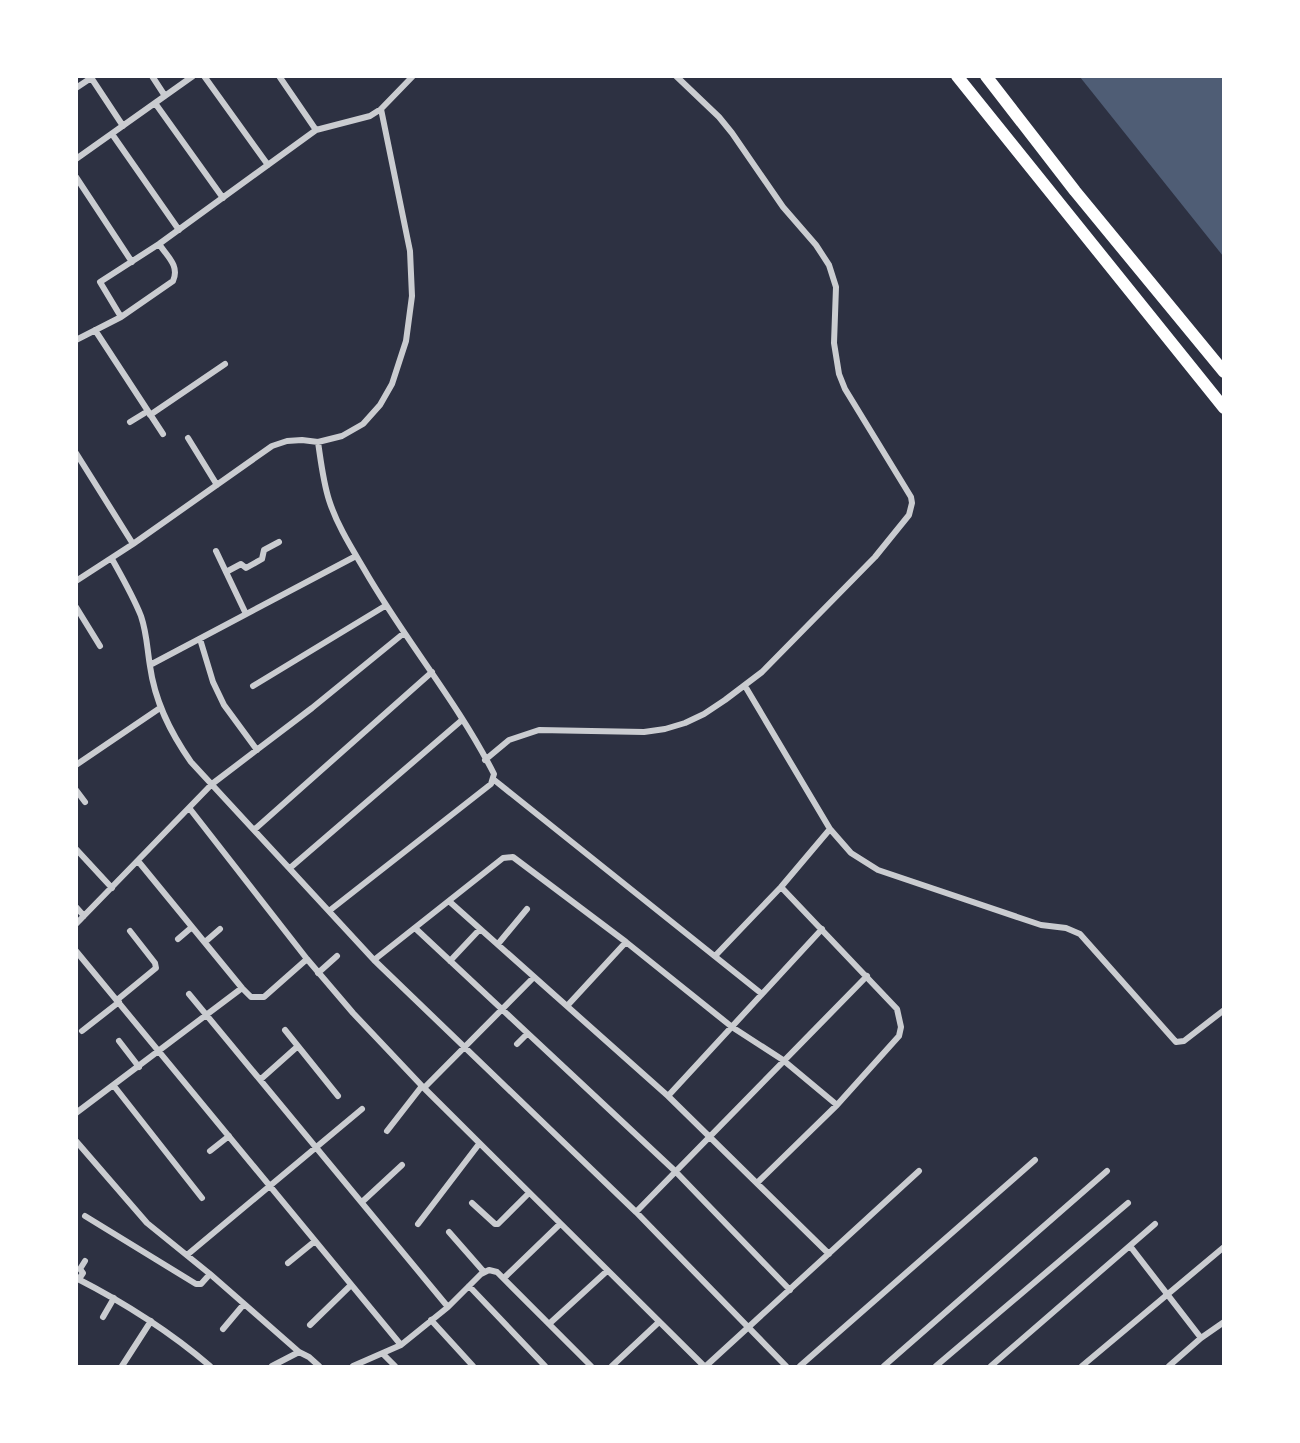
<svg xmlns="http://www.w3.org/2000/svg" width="1300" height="1443" font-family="Inter,sans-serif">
<rect width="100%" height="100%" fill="#2d3142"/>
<path fill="#4f5d75" d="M 1080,77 L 1223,77 L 1223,256 Z"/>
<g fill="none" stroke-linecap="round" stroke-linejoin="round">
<path stroke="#caccd0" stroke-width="6" d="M 90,76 L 123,126
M 152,76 L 165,96
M 204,76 L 268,165
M 279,76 L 316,130
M 76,88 L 91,78
M 155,103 L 223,198
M 112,134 L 179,230
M 76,159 L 193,76
M 76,177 L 132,262
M 121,317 L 100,282 L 159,244 L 316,130 L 370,116 L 381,109 L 413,76
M 95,330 L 163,434
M 76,340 L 121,317 L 173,281 C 180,266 167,256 159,244
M 150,415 L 225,364
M 130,422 L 148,411
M 188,438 L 217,485
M 318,442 C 321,462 323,481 329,500 C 337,525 351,547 364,569 C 404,639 457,701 494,774 L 491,784 L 329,911
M 76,453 L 133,544
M 216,551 L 246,614
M 112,559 C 122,577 133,596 141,616 C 147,634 147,648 150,666 C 155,702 170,732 191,762 L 374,960 L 636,1212 L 786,1366
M 226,572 L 241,564 L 246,568 L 262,559 L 264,550 L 279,542
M 76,581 L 133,544 L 272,446 L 287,441 L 302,440 L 318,442 L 342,436 L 363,424 L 380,405 L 392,384 L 406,341 L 412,296 L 410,251 L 381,109
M 76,607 L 100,646
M 200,639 L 213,682 L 224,705 L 257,750
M 150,665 L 356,556
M 253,686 L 385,606
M 745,686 L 830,829 L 851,853 L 878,870 L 1041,925 L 1066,928 L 1080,934 L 1176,1042 L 1184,1041 L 1224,1010
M 485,760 L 509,740 L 539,730 L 644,732 L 665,729 L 685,723 L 704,714 L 725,700 L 762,672 L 875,557 L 909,515 L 912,503 L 911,497 L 845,389 L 839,374 L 834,343 L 836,287 L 829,265 L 816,245 L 783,207 L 732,133 L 719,117 L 676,76
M 76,765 L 160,708
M 493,779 L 762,994
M 76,790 L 85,802
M 190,809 L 307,959 L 353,1013 L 422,1086 L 704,1366
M 255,829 L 432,672
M 76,849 L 112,888
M 138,861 L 242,988
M 290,868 L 462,720
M 450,902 L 668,1096 L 829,1254
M 76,907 L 84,916
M 76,924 L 212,784 L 312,708 L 404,633
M 415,928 L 675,1171 L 790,1290
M 178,939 L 192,927
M 205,942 L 220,929
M 498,944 L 527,909
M 76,951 L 401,1345
M 715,956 L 781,887 L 830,829
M 374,960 L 503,858 L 513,857 L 626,942 L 732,1027 L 783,1060 L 837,1105
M 450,961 L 480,929
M 318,973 L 337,956
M 189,994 L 448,1307
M 117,1000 L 156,968 L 155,963 L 130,931
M 567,1006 L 626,942
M 285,1030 L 338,1096
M 82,1031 L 119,1002
M 119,1041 L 139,1067
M 517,1044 L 527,1034
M 261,1079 L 298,1046
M 114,1086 L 202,1198
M 424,1088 L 534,977
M 668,1096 L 822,929
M 76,1113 L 242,988 L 251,997 L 264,997 L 307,959
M 387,1131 L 422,1086
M 76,1141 L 147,1223 L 210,1274 L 299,1352 L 309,1357 L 319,1366
M 210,1151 L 229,1136
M 757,1183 L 837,1105 L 899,1036 L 901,1027 L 897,1009 L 781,887
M 362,1202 L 402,1165
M 472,1203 L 495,1224 L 498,1224 L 529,1193
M 636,1212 L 867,976
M 85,1216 L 196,1284 L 201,1284 L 210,1274
M 418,1224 L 479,1144
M 449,1232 L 484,1272
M 1130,1246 L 1201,1338
M 187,1255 L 362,1109
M 288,1263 L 315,1241
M 76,1278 C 125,1303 169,1331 210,1366
M 504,1278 L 560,1224
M 79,1279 L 83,1273 L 80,1269 L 85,1261
M 469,1286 L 545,1366
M 103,1317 L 114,1298
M 431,1320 L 473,1366
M 549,1324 L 607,1271
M 310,1325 L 351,1285
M 223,1329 L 244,1304
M 383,1354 L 395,1366
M 122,1366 L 151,1321
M 272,1366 L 299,1352
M 353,1366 L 401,1345 L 448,1307 L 481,1274 L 489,1270 L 497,1272 L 591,1366
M 612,1366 L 659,1322
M 706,1366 L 919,1171
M 800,1366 L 1035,1160
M 884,1366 L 1107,1171
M 936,1366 L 1128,1203
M 991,1366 L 1155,1224
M 1082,1366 L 1224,1247
M 1169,1366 L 1201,1338 L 1224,1322"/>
<path stroke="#fff" stroke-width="12" d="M 957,76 L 1224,408
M 986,76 L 1075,191 L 1224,372"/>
</g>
<rect width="1300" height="1443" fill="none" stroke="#ffffff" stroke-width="156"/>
</svg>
